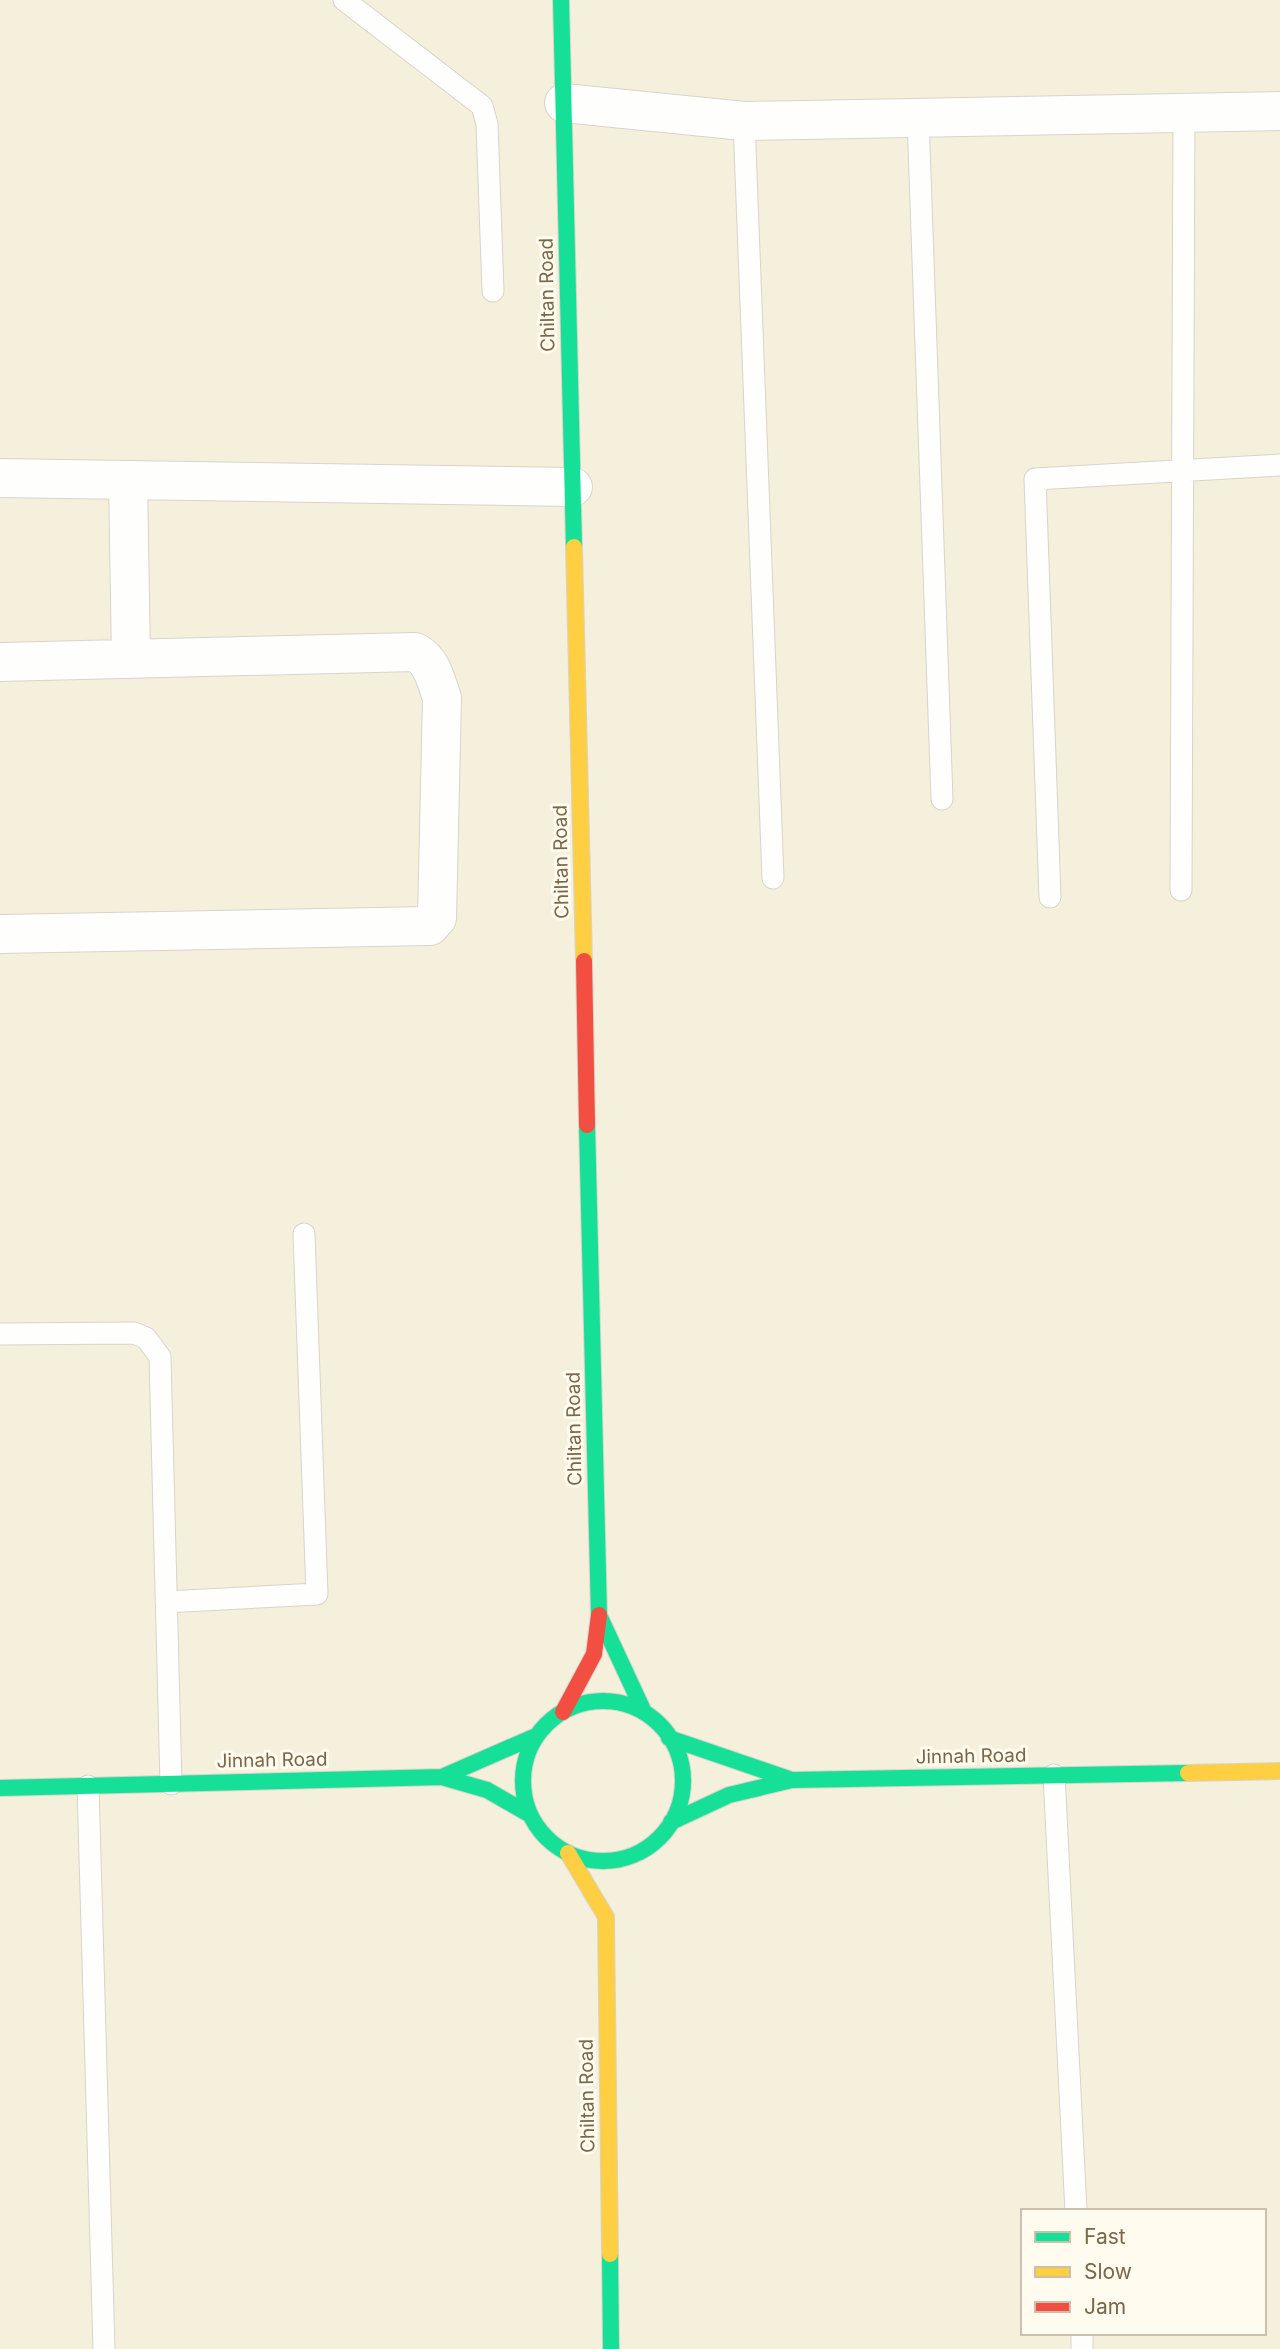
<svg xmlns="http://www.w3.org/2000/svg" width="1280" height="2349" font-family="Inter,sans-serif">
<rect width="100%" height="100%" fill="#f8f7ec"/>
<path fill="#f5f0dc" fill-rule="evenodd" d="M 0,0 L 1280,0 L 1280,2349 L 0,2349 ZM 1023,2211 L 1264,2211 L 1264,2333 L 1023,2333 Z"/>
<g fill="none" stroke-linecap="round" stroke-linejoin="round">
<g stroke="#d8d4ca" stroke-width="23">
<path id="lane" d="M 344,0 L 482,106 L 487,124 L 493,291
M 918,118 L 942,799
M 744,121 L 773,878
M 1181,890 L 1184,113
M 1050,897 L 1035,479 L 1280,465
M 0,1334 L 134,1333 L 146,1338 L 160,1357 L 171,1784
M 166,1602 L 317,1594 L 304,1234
M 1054,1775 L 1076,2211
M 88,1786 L 104,2349
M 1082,2333 L 1082,2349"/>
</g>
<g stroke="#d8d4ca" stroke-width="40">
<path id="street" d="M 564,103 L 744,121 L 1280,111
M 0,478 L 573,487
M 128,480 L 131,658
M 0,662 L 415,652 C 432,660 436,681 442,698 L 437,918 L 430,926 L 0,934"/>
</g>
<g stroke="#d8d4ca" stroke-width="18">
<path id="fast" d="M 561,0 L 574,547
M 587,1125 L 599,1615 L 644,1712
M523 1781a80 80 0 1 1 160 0a80 80 0 1 1-160 0Z
M 669,1738 L 792,1780 L 1188,1773
M 442,1777 L 487,1790 L 527,1813
M 0,1788 L 442,1777 L 536,1736
M 671,1822 L 729,1795 L 792,1780
M 610,2254 L 611,2349"/>
</g>
<g stroke="#d8d4ca" stroke-width="18">
<path id="slow" d="M 574,547 L 584,961
M 1188,1773 L 1280,1771
M 568,1853 L 606,1917 L 610,2254"/>
</g>
<g stroke="#d8d4ca" stroke-width="18">
<path id="jam" d="M 584,961 L 587,1125
M 563,1712 L 594,1654 L 599,1615"/>
</g>
<use href="#lane" stroke="#fefefc" stroke-width="21"/>
<use href="#street" stroke="#fefefc" stroke-width="38"/>
<use href="#fast" stroke="#16e098" stroke-width="16"/>
<use href="#slow" stroke="#ffcf43" stroke-width="16"/>
<use href="#jam" stroke="#f24e42" stroke-width="16"/>
</g>
<g text-anchor="middle" dominant-baseline="central" stroke-width="6" stroke-linejoin="round" paint-order="stroke">
<g font-size="19" fill="#7b6648" stroke="#fffcef">
<text transform="translate(547 295) rotate(-91)">Chiltan Road</text>
<text transform="translate(561 862) rotate(-91)">Chiltan Road</text>
<text transform="translate(574 1429) rotate(-91)">Chiltan Road</text>
<text transform="translate(971 1756) rotate(-1)">Jinnah Road</text>
<text transform="translate(272 1760) rotate(-1)">Jinnah Road</text>
<text transform="translate(587 2096) rotate(-91)">Chiltan Road</text>
</g>
</g>
<rect x="1021" y="2209" width="245" height="126" fill="#fffcef" stroke="#cac0ac" stroke-width="2"/>
<rect x="1035" y="2232" width="35" height="10" fill="#16e098" stroke="#cac0ac" stroke-width="2"/>
<text x="1084" y="2244" font-size="21" fill="#7b6648">Fast</text>
<rect x="1035" y="2267" width="35" height="10" fill="#ffcf43" stroke="#cac0ac" stroke-width="2"/>
<text x="1084" y="2279" font-size="21" fill="#7b6648">Slow</text>
<rect x="1035" y="2302" width="35" height="10" fill="#f24e42" stroke="#cac0ac" stroke-width="2"/>
<text x="1084" y="2314" font-size="21" fill="#7b6648">Jam</text>
</svg>
